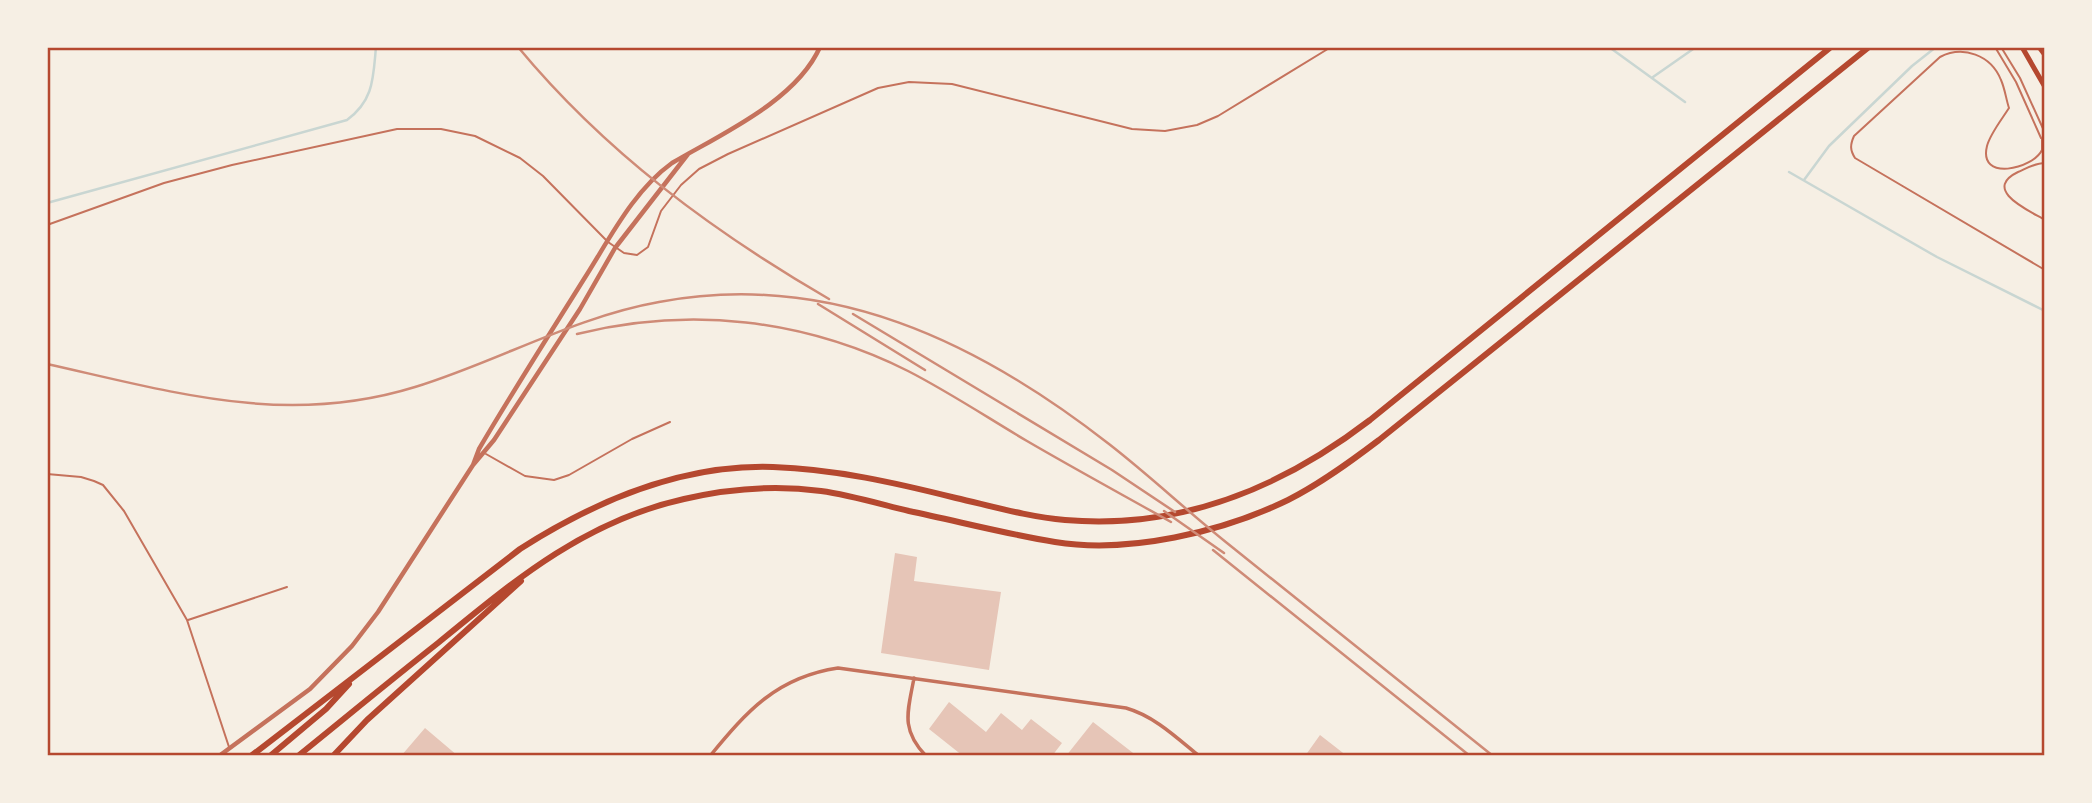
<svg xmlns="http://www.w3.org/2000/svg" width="2092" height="803" font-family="Manrope,sans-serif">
<rect width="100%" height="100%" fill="#f6efe4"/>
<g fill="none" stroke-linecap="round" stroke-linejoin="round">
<path stroke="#c9d6d2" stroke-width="2.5" d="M 1609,47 L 1685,102
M 1653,77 L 1696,47
M 1789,172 L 1937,257 L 2045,311
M 1804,180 L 1829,146 L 1912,66 L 1936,47
M 47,203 L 347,120 C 374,100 373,78 376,47"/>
</g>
<path fill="#e6c5b7" d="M 895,553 L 917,557 L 914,581 L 1001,592 L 989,670 L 881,653 Z
M 949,702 L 986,732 L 1001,713 L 1022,730 L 1031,719 L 1062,743 L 1052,756 L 963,756 L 929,729 Z
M 1093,722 L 1137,756 L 1066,756 Z
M 425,728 L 458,756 L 401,756 Z
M 1320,735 L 1347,756 L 1305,756 Z"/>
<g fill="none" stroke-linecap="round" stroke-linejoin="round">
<path stroke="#c5725c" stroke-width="2" d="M 1995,47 L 2016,82 L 2041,138
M 2001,47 L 2020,78 L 2045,133
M 2042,139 C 2042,141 2042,148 2042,150 C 2033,169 1978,182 1987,146 C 1990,134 2002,119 2009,108 C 2006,99 2005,89 2001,80 C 1991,55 1963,45 1940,57 L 1854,136 C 1850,145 1850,150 1855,158 L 2045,270
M 2045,163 C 2035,163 2027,168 2018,172 C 1981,190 2030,211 2045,220
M 47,225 L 164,183 L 232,165 L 397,129 L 441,129 L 475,136 L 520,158 L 543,176 L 608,242 L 624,253 L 637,255 L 648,247 L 661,211 L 681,185 L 699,169 L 728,154 L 878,88 L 909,82 L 952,84 L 1132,129 L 1165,131 L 1197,125 L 1218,116 L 1331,47
M 486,454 L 525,476 L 554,480 L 569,475 L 632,439 L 670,422
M 47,474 L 81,477 L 94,481 L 103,485 L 124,511 L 187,620 L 229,747
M 188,620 L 287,587"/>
<path stroke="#c5725c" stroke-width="3.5" d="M 914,678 C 908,711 900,729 926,756
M 710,756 C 747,711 777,677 838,668 L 1126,708 C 1154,716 1176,737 1199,756"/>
<path stroke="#c5725c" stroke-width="4.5" d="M 473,465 L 479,449 C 513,391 549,335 584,279 C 609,240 633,191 672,163 C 721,134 796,101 820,47
M 219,756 L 310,689 L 352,646 L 378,612 L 473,465 L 494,440 L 580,309 L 615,248 L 688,154"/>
<path stroke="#b5482f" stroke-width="5" d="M 2022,47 L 2045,87
M 2039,47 L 2045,55"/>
<path stroke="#b5482f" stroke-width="6" d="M 251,756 L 520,549 C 595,501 682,464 773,467 C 835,469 896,483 956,498 C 991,506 1029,517 1065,520 C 1180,530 1280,489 1370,420 L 1831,47
M 270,756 L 326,709 L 349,684
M 298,756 C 345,718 391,680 438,643 C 515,580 585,521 684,499 C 727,489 776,485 821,491 C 850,495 880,504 909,511 C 957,521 1006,534 1055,542 C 1129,554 1222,532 1288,500 C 1320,484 1350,462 1379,440 L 1869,47
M 333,756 L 367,720 L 521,581"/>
<path stroke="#cf8b77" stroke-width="2.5" d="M 518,47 C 605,152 712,231 829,299
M 818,304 L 925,370
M 853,314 L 1112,470 L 1175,512
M 577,334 C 690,306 804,319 908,371 C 949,392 988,418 1027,441 C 1075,469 1123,495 1171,522
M 47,364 C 173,392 286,427 415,387 C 497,362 574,317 659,302 C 829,270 977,341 1109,444 C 1149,475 1187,511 1227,543 C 1315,614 1404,684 1493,756
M 1164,511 L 1224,553
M 1213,550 L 1470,756"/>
</g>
<rect width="2092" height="803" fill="none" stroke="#f6efe4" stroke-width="98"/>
<rect x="49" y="49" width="1994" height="705" fill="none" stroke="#b5482f" stroke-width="2.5"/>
</svg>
